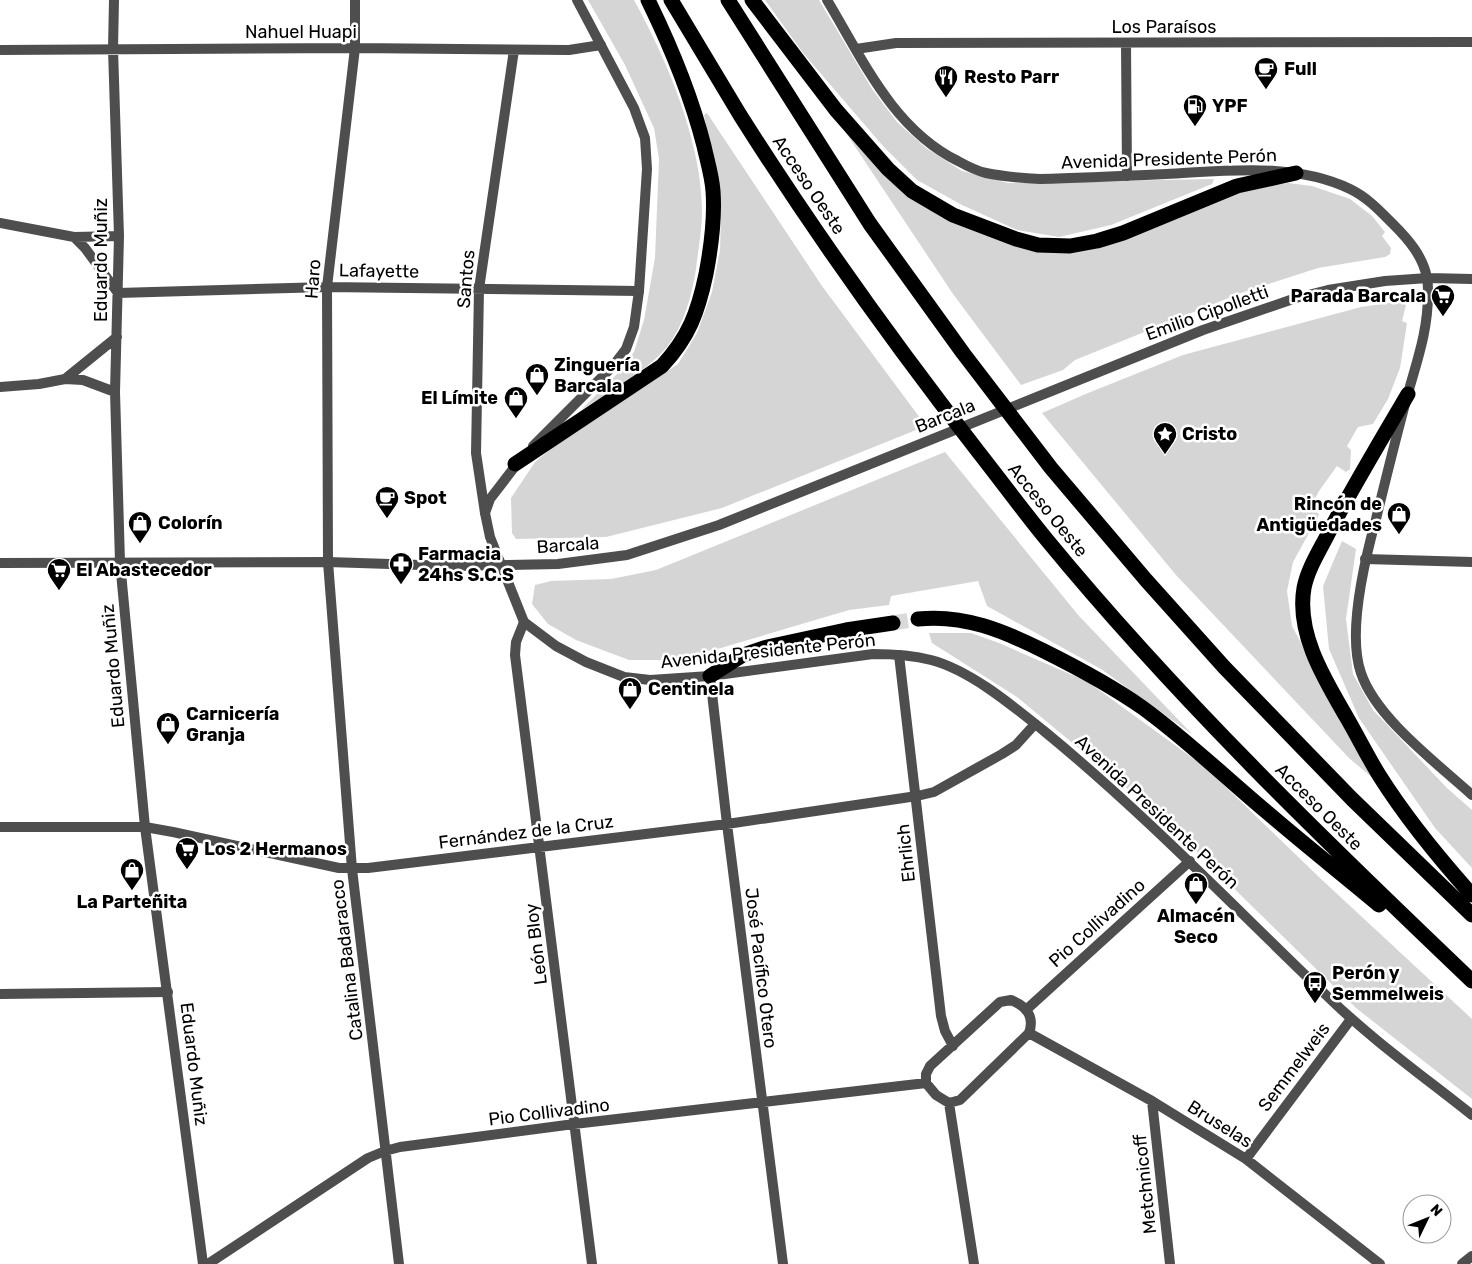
<svg xmlns="http://www.w3.org/2000/svg" width="1472" height="1264" font-family="Rubik,sans-serif">
<rect width="100%" height="100%" fill="#fff"/>
<path fill="#d5d5d5" d="M 588,0 L 634,0 C 667,60 702,142 702,212 C 702,230 698,250 696,269 C 692,295 684,325 667,347 C 647,371 608,393 581,410 L 619,372 L 634,352 L 644,320 L 655,258 L 659,159 L 654,128 L 625,65 Z
M 765,0 L 819,0 L 872,89 L 897,122 L 926,148 L 962,171 L 1008,183 L 1214,179 L 1212,184 L 1111,225 L 1059,237 L 1017,230 L 962,205 L 917,180 L 883,146 L 803,53 Z
M 830,109 L 868,152 L 985,233 L 1088,247 L 1244,190 L 1288,183 L 1312,186 L 1350,199 L 1372,216 L 1385,232 L 1382,236 L 1391,248 L 1390,254 L 1385,257 L 1318,268 L 1241,293 L 1075,360 L 1063,370 L 1021,385 L 953,294 Z
M 707,113 L 822,286 L 926,426 L 722,508 L 606,537 L 516,539 L 512,533 L 511,498 L 535,462 L 553,447 L 678,364 L 697,333 L 712,292 L 720,250 L 721,216 L 716,177 L 704,115 Z
M 1403,301 L 1406,305 L 1402,321 L 1407,323 L 1400,368 L 1388,399 L 1373,424 L 1358,427 L 1347,446 L 1351,450 L 1350,469 L 1346,472 L 1337,466 L 1319,491 L 1312,505 L 1319,515 L 1293,562 L 1287,591 L 1292,626 L 1375,780 L 1349,758 L 1176,575 L 1042,413 L 1088,393 L 1183,355 L 1361,307 Z
M 945,452 L 1079,616 L 1193,735 L 1101,669 L 987,606 L 978,581 L 891,596 L 889,605 L 849,610 L 721,648 L 667,660 L 629,660 L 576,640 L 548,624 L 532,604 L 535,585 L 551,581 L 611,579 L 656,570 Z
M 1342,541 L 1356,549 L 1346,619 L 1353,674 L 1373,710 L 1447,788 L 1472,810 L 1472,868 L 1435,828 L 1359,718 L 1329,649 L 1323,586 Z
M 929,633 L 971,633 L 999,643 L 1088,682 L 1205,767 L 1321,879 L 1472,1019 L 1472,1099 L 1356,1008 L 1157,813 L 1017,697 L 932,643 Z"/>
<g fill="none" stroke-linecap="round" stroke-linejoin="round">
<path stroke="#d9d9d9" stroke-width="15" stroke-dasharray="15 8" stroke-linecap="butt" d="M 893,623 L 918,619"/>
<path stroke="#4e4e4e" stroke-width="10" d="M 114,0 L 113,49 L 119,236 L 115,392 L 120,562
M 355,0 L 355,48 L 327,287 L 328,562 L 352,869 L 399,1264
M 1126,43 L 1127,176
M 856,49 L 896,43 L 1472,42
M 0,50 L 355,48 L 569,50 L 601,45
M 0,223 L 74,237 L 119,236
M 74,237 L 85,248 L 118,293 L 327,287 L 639,291
M 65,379 L 117,337
M 0,387 L 39,384 L 65,379 L 83,380 L 115,392
M 485,513 L 476,453 L 479,289 L 514,50
M 1365,559 L 1472,562
M 524,622 L 516,642 L 515,655 L 592,1264
M 899,655 L 941,1016 L 945,1031 L 953,1046
M 710,676 L 727,824 L 783,1264
M 0,827 L 145,827 L 173,832 L 339,868 L 368,868 L 727,824 L 917,796 L 934,792 L 1002,754 L 1016,745 L 1035,724
M 0,994 L 168,992
M 1011,1000 C 1026,1006 1035,1016 1029,1033 L 960,1100 L 949,1103 L 936,1095 L 926,1083 L 926,1074 L 930,1066 L 1000,1002 Z
M 1027,1009 L 1190,861
M 1029,1033 L 1152,1101 L 1246,1159 L 1380,1264
M 1152,1101 L 1170,1264
M 949,1103 L 974,1264
M 1246,1159 L 1351,1019
M 208,1264 L 368,1158 L 385,1151 L 400,1147 L 574,1124 L 926,1083
M 1462,1264 L 1472,1256"/>
<path stroke="#4e4e4e" stroke-width="10" d="M 827,0 C 863,60 893,129 958,161 C 967,166 977,171 986,173 C 1004,177 1022,178 1040,179 C 1082,178 1124,176 1166,174 C 1226,171 1294,162 1350,189 C 1367,197 1380,211 1393,224 C 1408,239 1423,256 1427,278 C 1428,283 1428,289 1428,293 C 1428,332 1417,360 1407,397 C 1396,437 1386,478 1376,519 C 1365,559 1347,633 1361,673 C 1376,718 1437,763 1472,795
M 533,446 L 613,366 L 626,349 L 634,327 L 639,291 L 647,169 L 645,138 L 634,108 L 577,0
M 520,460 L 490,499 L 485,513 L 490,537 L 524,622 L 556,646 L 586,662 L 624,677 L 650,680 L 710,676 L 873,654 C 892,654 912,655 931,660 C 970,670 1013,706 1044,731 C 1144,813 1233,906 1326,995 C 1371,1039 1423,1076 1472,1115
M 120,562 L 145,827 L 203,1264
M 0,563 L 328,562 L 452,566 L 558,564 L 627,555 L 719,525 L 1203,330 L 1296,298 L 1328,290 L 1385,281 L 1428,278 L 1472,279"/>
<path stroke="#000" stroke-width="15" d="M 671,0 C 694,38 717,77 740,115 C 814,232 895,345 980,454 C 1002,482 1024,512 1047,540 C 1177,698 1324,840 1472,981
M 728,0 L 870,224 L 963,353 L 1051,468 L 1146,580 L 1224,667 L 1352,799 L 1472,915
M 752,0 L 836,110 L 888,169 L 912,191 L 953,215 L 1016,239 L 1038,245 L 1070,246 L 1097,241 L 1123,233 L 1237,186 L 1296,173
M 1408,394 C 1381,440 1354,485 1329,532 C 1320,550 1308,568 1304,588 C 1296,634 1325,680 1347,718 C 1358,737 1368,757 1379,775 C 1406,818 1438,857 1472,895
M 515,464 L 662,366 C 689,337 698,312 706,274 C 711,248 715,218 713,191 C 712,176 707,160 704,146 C 691,95 671,47 648,0
M 918,619 C 964,614 1004,631 1044,651 C 1078,668 1112,686 1143,708 C 1187,740 1226,778 1268,813 C 1304,844 1342,874 1379,905
M 710,676 L 743,655 L 767,647 L 846,630 L 893,623"/>
</g>
<defs>
<g id="cafe-pin" transform="scale(1.25)"><path d="M0 17L-7.5 6A9.5 9.5 0 1 1 7.5 6Z" fill="#000" stroke="#fff"/><path d="M-5.5-4.5H6V0H3Q3 3.5 0 3.5H-2.5Q-5.5 3.5-5.5 0ZM3-3.2v2h1.7v-2ZM-6 4.5H4V6H-6Z" fill="#fff"/></g>
<g id="restaurant-pin" transform="scale(1.25)"><path d="M0 17L-7.5 6A9.5 9.5 0 1 1 7.5 6Z" fill="#000" stroke="#fff"/><path d="M-5-6h1v4h1v-4h1v4h1v-4h1v5L-1.5 .5V6h-2V.5L-5-1ZM5-6V6H3V1.5H1.5Q1.5-4 5-6Z" fill="#fff"/></g>
<g id="fuel-pin" transform="scale(1.25)"><path d="M0 17L-7.5 6A9.5 9.5 0 1 1 7.5 6Z" fill="#000" stroke="#fff"/><path d="M-5.5-6h7V0h2V4h1.3V-2.5L3-4.5l.8-.8L6-3V5H2.5V1h-1V6h-7ZM-4.2-4.7v3.2H.2V-4.7Z" fill="#fff"/></g>
<g id="supermarket-pin" transform="scale(1.25)"><path d="M0 17L-7.5 6A9.5 9.5 0 1 1 7.5 6Z" fill="#000" stroke="#fff"/><path d="M-6-5.5h2.5l.6 2H6L4.5 2H-2.5L-4.4-4H-6ZM-1.5 3.2a1.3 1.3 0 1 0 .1 0ZM3 3.2a1.3 1.3 0 1 0 .1 0Z" fill="#fff"/></g>
<g id="shop-pin" transform="scale(1.25)"><path d="M0 17L-7.5 6A9.5 9.5 0 1 1 7.5 6Z" fill="#000" stroke="#fff"/><path d="M-5-2.5h2.3a2.7 3.5 0 0 1 5.4 0H5L5.5 6h-11ZM-1.5-2.5h3a1.5 2.3 0 0 0-3 0Z" fill="#fff"/></g>
<g id="sight-pin" transform="scale(1.25)"><path d="M0 17L-7.5 6A9.5 9.5 0 1 1 7.5 6Z" fill="#000" stroke="#fff"/><path d="M0-6L1.8-2.2L6-1.7L2.9 1.2L3.7 5.4L0 3.3L-3.7 5.4L-2.9 1.2L-6-1.7L-1.8-2.2Z" fill="#fff"/></g>
<g id="pharmacy-pin" transform="scale(1.25)"><path d="M0 17L-7.5 6A9.5 9.5 0 1 1 7.5 6Z" fill="#000" stroke="#fff"/><path d="M-2-6h4v4h4v4h-4v4h-4v-4h-4v-4h4Z" fill="#fff"/></g>
<g id="bus-pin" transform="scale(1.25)"><path d="M0 17L-7.5 6A9.5 9.5 0 1 1 7.5 6Z" fill="#000" stroke="#fff"/><path d="M-5-6H5V4H4V6H2V4H-2V6H-4V4H-5ZM-3.5-4V0h7V-4ZM-3.5 1.2v1.5H-2V1.2ZM2 1.2v1.5H3.5V1.2Z" fill="#fff"/></g>
</defs>
<g fill-rule="evenodd">
<use href="#cafe-pin" x="1266" y="69"/>
<use href="#restaurant-pin" x="946" y="77"/>
<use href="#fuel-pin" x="1195" y="106"/>
<use href="#supermarket-pin" x="1443" y="296"/>
<use href="#shop-pin" x="537" y="375"/>
<use href="#shop-pin" x="516" y="398"/>
<use href="#sight-pin" x="1165" y="434"/>
<use href="#cafe-pin" x="387" y="498"/>
<use href="#shop-pin" x="1399" y="514"/>
<use href="#shop-pin" x="140" y="523"/>
<use href="#pharmacy-pin" x="401" y="564"/>
<use href="#supermarket-pin" x="59" y="570"/>
<use href="#shop-pin" x="630" y="689"/>
<use href="#shop-pin" x="168" y="724"/>
<use href="#supermarket-pin" x="187" y="849"/>
<use href="#shop-pin" x="132" y="870"/>
<use href="#shop-pin" x="1196" y="884"/>
<use href="#bus-pin" x="1315" y="983"/>
</g>
<g text-anchor="middle" dominant-baseline="central" stroke-width="5" stroke-linejoin="round" paint-order="stroke">
<g font-size="18" fill="#000" stroke="#fff">
<text x="1164" y="27">Los Paraísos</text>
<text x="301" y="32">Nahuel Huapi</text>
<text transform="translate(1169 159) rotate(-2)">Avenida Presidente Perón</text>
<text transform="translate(809 185) rotate(56)">Acceso Oeste</text>
<text transform="translate(101 260) rotate(-90)">Eduardo Muñiz</text>
<text transform="translate(379 271) rotate(1)">Lafayette</text>
<text transform="translate(313 279) rotate(-86)">Haro</text>
<text transform="translate(466 279) rotate(-85)">Santos</text>
<text transform="translate(1207 313) rotate(-20)">Emilio Cipolletti</text>
<text transform="translate(945 416) rotate(-22)">Barcala</text>
<text transform="translate(1048 510) rotate(51)">Acceso Oeste</text>
<text transform="translate(568 545) rotate(-4)">Barcala</text>
<text transform="translate(768 651) rotate(-6)">Avenida Presidente Perón</text>
<text transform="translate(113 666) rotate(-95)">Eduardo Muñiz</text>
<text transform="translate(1319 807) rotate(45)">Acceso Oeste</text>
<text transform="translate(1157 812) rotate(43)">Avenida Presidente Perón</text>
<text transform="translate(526 832) rotate(-7)">Fernández de la Cruz</text>
<text transform="translate(906 853) rotate(-96)">Ehrlich</text>
<text transform="translate(1097 923) rotate(-42)">Pio Collivadino</text>
<text transform="translate(536 944) rotate(-97)">León Bloy</text>
<text transform="translate(347 960) rotate(-97)">Catalina Badaracco</text>
<text transform="translate(761 968) rotate(83)">José Pacífico Otero</text>
<text transform="translate(194 1064) rotate(83)">Eduardo Muñiz</text>
<text transform="translate(1294 1067) rotate(-53)">Semmelweis</text>
<text transform="translate(549 1112) rotate(-7)">Pio Collivadino</text>
<text transform="translate(1220 1124) rotate(32)">Bruselas</text>
<text transform="translate(1145 1184) rotate(-96)">Metchnicoff</text>
</g>
<g font-size="18" font-weight="bold" fill="#000" stroke="#fff" text-anchor="start">
<text x="1284" y="69">Full</text>
<text x="964" y="77">Resto Parr</text>
<text x="1212" y="106">YPF</text>
<text x="1426" y="296" text-anchor="end">Parada Barcala</text>
<text x="554" y="365">Zinguería<tspan x="554" dy="21">Barcala</tspan></text>
<text x="498" y="398" text-anchor="end">El Límite</text>
<text x="1182" y="434">Cristo</text>
<text x="404" y="498">Spot</text>
<text x="1382" y="504" text-anchor="end">Rincón de<tspan x="1382" dy="21">Antigüedades</tspan></text>
<text x="158" y="523">Colorín</text>
<text x="418" y="554">Farmacia<tspan x="418" dy="21">24hs S.C.S</tspan></text>
<text x="76" y="570">El Abastecedor</text>
<text x="648" y="689">Centinela</text>
<text x="186" y="714">Carnicería<tspan x="186" dy="21">Granja</tspan></text>
<text x="204" y="849">Los 2 Hermanos</text>
<text x="132" y="902" text-anchor="middle">La Parteñita</text>
<text x="1196" y="916" text-anchor="middle">Almacén<tspan x="1196" dy="21">Seco</tspan></text>
<text x="1332" y="973">Perón y<tspan x="1332" dy="21">Semmelweis</tspan></text>
</g>
</g>
<g transform="translate(1427 1219) rotate(47)"><circle r="24" fill="#ffffff" stroke="#999999"/>
<path d="M0-4L9 19L0 12L-9 19Z" fill="#000000"/>
<text y="-8" font-size="14" font-weight="bold" text-anchor="middle" fill="#000000">N</text>
</g>
</svg>
